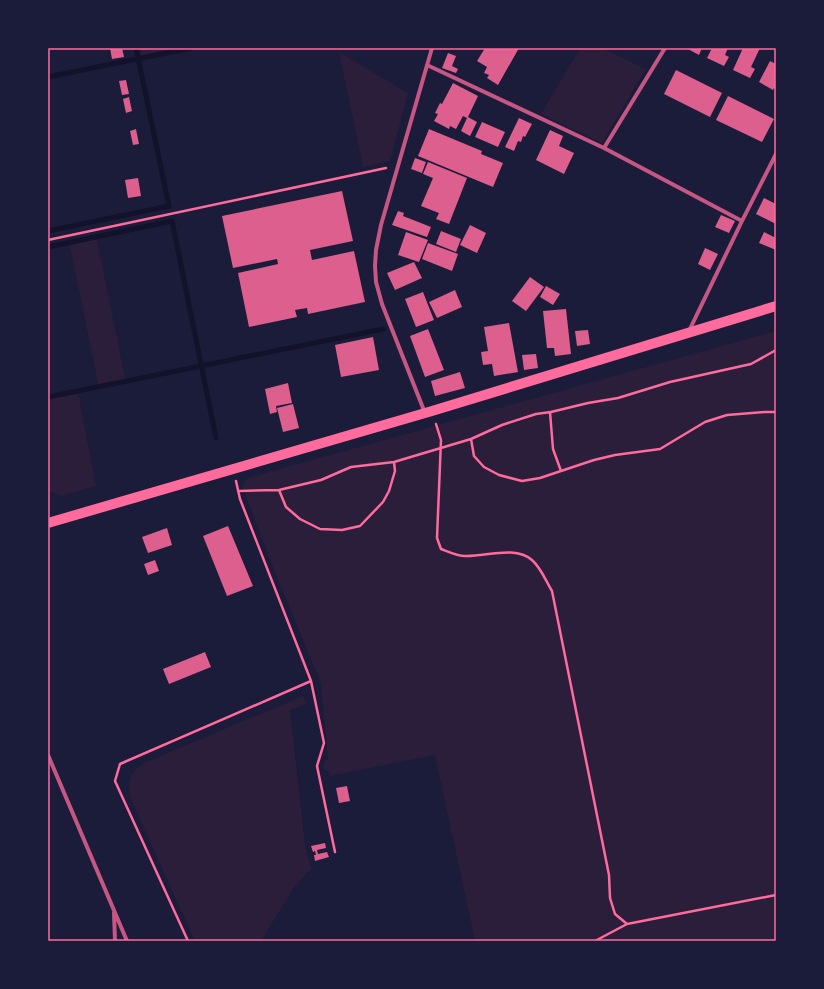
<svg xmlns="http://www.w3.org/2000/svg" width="824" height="989" font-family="'Exo 2',sans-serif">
<rect width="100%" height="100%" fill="#1b1b3a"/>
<path fill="#2a1e3b" d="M 140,48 L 177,48 L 177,49 L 141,56 Z
M 580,48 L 601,48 L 646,69 L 602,143 L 541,114 Z
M 339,52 L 408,93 L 390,161 L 363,167 Z
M 96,235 L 126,383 L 99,388 L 69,241 Z
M 776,331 L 776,941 L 475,941 L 435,755 L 330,776 L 330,772 L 323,769 L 325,761 L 328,759 L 321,683 L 276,575 L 243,488 L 244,482 L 248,478 Z
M 78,393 L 96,486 L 61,496 L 48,490 L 48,399 Z
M 303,696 L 306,704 L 290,710 L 305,845 L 311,869 L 295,886 L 261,941 L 195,941 L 130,797 C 128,777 129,775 144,763 Z"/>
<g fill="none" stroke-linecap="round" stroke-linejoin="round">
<path stroke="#12122b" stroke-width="5" d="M 48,77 L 191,48
M 48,231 L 169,206 L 136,48
M 48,247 L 172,221 L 216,438
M 48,397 L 383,329"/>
</g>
<path fill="#dd5f8e" d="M 110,48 L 122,48 L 124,57 L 112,59 Z
M 485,48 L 519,48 L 498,85 L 487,78 L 489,75 L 484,73 L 487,67 L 477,61 Z
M 686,48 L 702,48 L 699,55 Z
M 712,48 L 728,48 L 725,55 L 729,57 L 724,66 L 707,58 Z
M 743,48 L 760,48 L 751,67 L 755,69 L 750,78 L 733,70 Z
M 448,53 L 456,56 L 452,66 L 458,69 L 456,73 L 442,68 Z
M 770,61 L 776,64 L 776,89 L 774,88 L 773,90 L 759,82 Z
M 676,70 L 722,93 L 710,117 L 664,94 Z
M 126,80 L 129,94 L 122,95 L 119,81 Z
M 453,83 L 478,96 L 468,117 L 477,122 L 470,136 L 461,131 L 467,118 L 463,116 L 456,129 L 450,126 L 449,129 L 434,121 L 438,114 L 435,113 L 440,103 L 442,104 Z
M 728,96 L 774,119 L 762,142 L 716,120 Z
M 129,97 L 132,111 L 126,113 L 123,99 Z
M 519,118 L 532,124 L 525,137 L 523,136 L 521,142 L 518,141 L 514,151 L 505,147 Z
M 482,122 L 505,132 L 498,147 L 475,137 Z
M 136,129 L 139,144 L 133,145 L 130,131 Z
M 429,129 L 482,151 L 481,154 L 503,163 L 493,187 L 418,156 Z
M 550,130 L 563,136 L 559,146 L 574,153 L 564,174 L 536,160 Z
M 415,158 L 426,162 L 422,173 L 411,169 Z
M 428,162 L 467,178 L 449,224 L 436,219 L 439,213 L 421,206 L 433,178 L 423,174 Z
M 138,178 L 141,196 L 128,198 L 125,180 Z
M 342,191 L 353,241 L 310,250 L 312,260 L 354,251 L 365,302 L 308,314 L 307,308 L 295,310 L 297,317 L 249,327 L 238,273 L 278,264 L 277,259 L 233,268 L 222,216 Z
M 764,198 L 776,204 L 776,224 L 756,214 Z
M 398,211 L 404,213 L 403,216 L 431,227 L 427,237 L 392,225 Z
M 721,215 L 735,221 L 729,233 L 715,227 Z
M 470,225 L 486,233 L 477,253 L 460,245 Z
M 441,231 L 461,239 L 456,252 L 436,244 Z
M 406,232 L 428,240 L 419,262 L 398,255 Z
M 764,232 L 776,238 L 776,250 L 759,243 Z
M 428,243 L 458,254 L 452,271 L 422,259 Z
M 705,248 L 718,254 L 710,270 L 698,264 Z
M 414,262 L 422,278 L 395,290 L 387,273 Z
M 530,277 L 544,287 L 526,311 L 512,301 Z
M 546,286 L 560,294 L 553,305 L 540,297 Z
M 455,290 L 462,307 L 437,318 L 429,302 Z
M 423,292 L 434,320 L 416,327 L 405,299 Z
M 566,309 L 571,354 L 555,356 L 554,348 L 547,348 L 543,311 Z
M 509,323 L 518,372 L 494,376 L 492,364 L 483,365 L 481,352 L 488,351 L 484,327 Z
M 428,329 L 444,370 L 425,377 L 410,336 Z
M 588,330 L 590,344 L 577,346 L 575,331 Z
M 373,337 L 379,370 L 341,377 L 335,345 Z
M 536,354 L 538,368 L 524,370 L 522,355 Z
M 460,372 L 465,388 L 435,396 L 431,381 Z
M 288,383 L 292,403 L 276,406 L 277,412 L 270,414 L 265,389 Z
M 293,404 L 299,428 L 283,432 L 277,408 Z
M 228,526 L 253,586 L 227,596 L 203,536 Z
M 167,528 L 172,545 L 148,553 L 142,537 Z
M 155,560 L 159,571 L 148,575 L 144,564 Z
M 205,652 L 211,667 L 169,684 L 163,669 Z
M 347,786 L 350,801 L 339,803 L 336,788 Z
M 325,843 L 326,848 L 317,850 L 318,854 L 327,852 L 329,857 L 315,861 L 314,855 L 316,855 L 315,851 L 313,852 L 311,846 Z"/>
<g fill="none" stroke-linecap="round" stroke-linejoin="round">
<path stroke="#ff6b9d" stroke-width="2.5" d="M 48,240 L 386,168
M 776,350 L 751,364 L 670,382 L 618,398 L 588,403 L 551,412 L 536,414 L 502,425 L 471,439 L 474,456 L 484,467 L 499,475 L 522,481 L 540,478 L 594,460 L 615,455 L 660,449 L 705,422 L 727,415 L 765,412 L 776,412
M 550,412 L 553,449 L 561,471
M 436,424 L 441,440 L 437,538 L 441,549 C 449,552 457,556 465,556 C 485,557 515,545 532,560 C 541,568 546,581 552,591 L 609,875 L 610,898 L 615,914 L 627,924 L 776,895
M 279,490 L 286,507 L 300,519 L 320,529 L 342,530 L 360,526 L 383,502 L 389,491 L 395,471 L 394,462
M 238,491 L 279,490 L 321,480 L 351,467 L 394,462 L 471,439
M 311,681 L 324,743 L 317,766 L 335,852
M 188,941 L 115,781 L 120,764 L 311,681 L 240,499 L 236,481
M 595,941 L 627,924"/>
<path stroke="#c65784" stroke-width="4" d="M 427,65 L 604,148 L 742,221
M 604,148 L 665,48
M 689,331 L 742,221 L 776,154
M 425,413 L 382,304 L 376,282 L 375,266 L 376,250 L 381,225 L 432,48
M 48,755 L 127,941
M 114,913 L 115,941"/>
<path stroke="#ff6b9d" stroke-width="10" d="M 48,523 L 432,411 L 776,306"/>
</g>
<rect width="824" height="989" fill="none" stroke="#1b1b3a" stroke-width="98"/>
<rect x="49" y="49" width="726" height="891" fill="none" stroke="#ff6b9d" stroke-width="1.5"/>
</svg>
